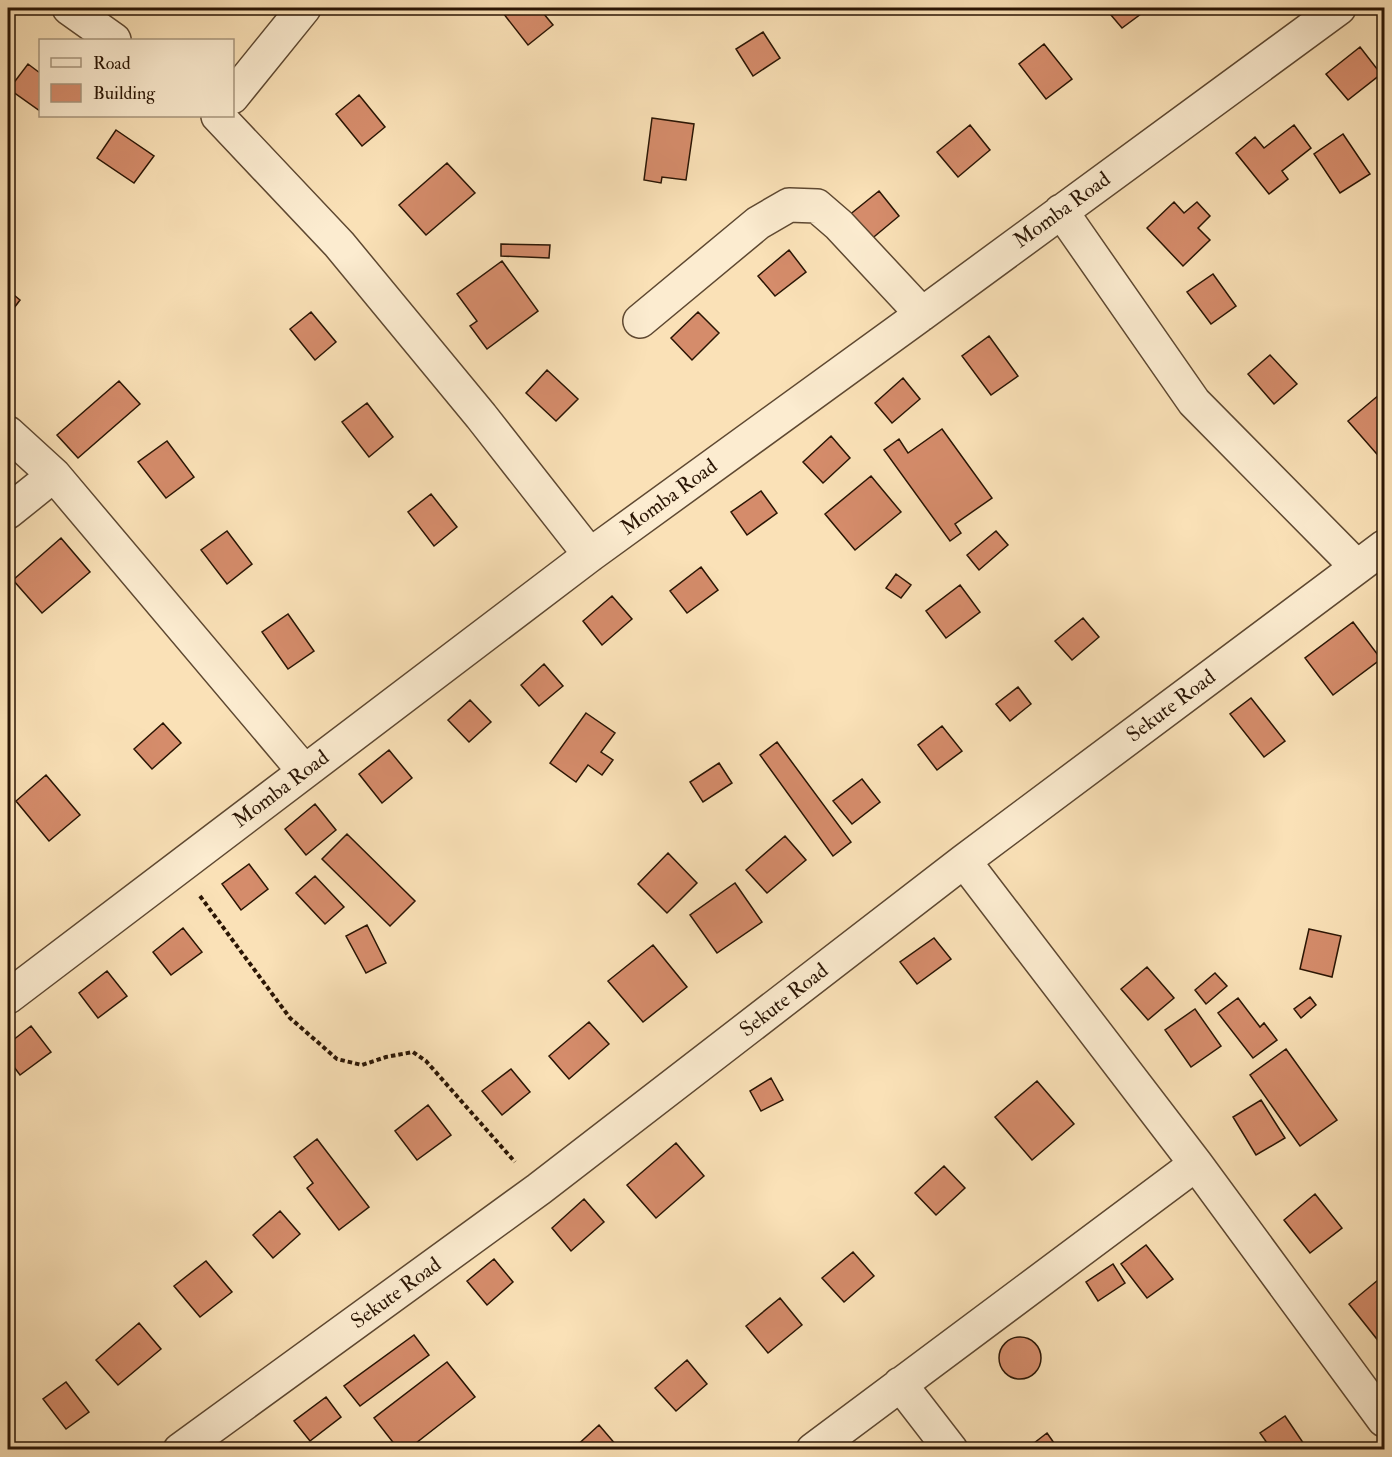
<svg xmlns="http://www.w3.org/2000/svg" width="1392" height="1457" font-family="'IM FELL Double Pica',serif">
<rect width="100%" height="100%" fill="#fae1b7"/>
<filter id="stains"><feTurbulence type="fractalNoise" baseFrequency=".00333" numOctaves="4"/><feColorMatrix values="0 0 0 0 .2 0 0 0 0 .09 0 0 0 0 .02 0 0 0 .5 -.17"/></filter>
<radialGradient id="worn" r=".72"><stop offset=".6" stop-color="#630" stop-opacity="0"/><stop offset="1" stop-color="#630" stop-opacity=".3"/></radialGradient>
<path fill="#d58c6b" stroke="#2a1504" stroke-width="1.5" d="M 510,8 L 539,8 L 553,25 L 528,45 L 503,13 Z
M 1105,8 L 1149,8 L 1122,28 Z
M 763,32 L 780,58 L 753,76 L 736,49 Z
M 1044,44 L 1072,79 L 1046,99 L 1019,64 Z
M 1360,47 L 1381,74 L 1348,100 L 1326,74 Z
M 28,64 L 40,73 L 40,111 L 9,89 Z
M 359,95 L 385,127 L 362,146 L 336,114 Z
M 652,118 L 694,124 L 686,180 L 662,177 L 661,183 L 644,180 Z
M 970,125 L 990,150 L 958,177 L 937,152 Z
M 1294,125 L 1311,148 L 1282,171 L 1288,179 L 1269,194 L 1236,153 L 1255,137 L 1264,148 Z
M 116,130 L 154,156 L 134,183 L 97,158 Z
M 1343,134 L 1370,174 L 1340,193 L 1314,154 Z
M 447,163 L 475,193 L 426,235 L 399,205 Z
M 879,191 L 899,216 L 869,241 L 848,216 Z
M 1174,202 L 1184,213 L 1197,202 L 1210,216 L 1198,228 L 1210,240 L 1183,266 L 1147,228 Z
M 501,244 L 550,245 L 549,258 L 501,256 Z
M 789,250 L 806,272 L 775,296 L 758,276 Z
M 502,261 L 538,311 L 487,349 L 470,326 L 477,321 L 457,294 Z
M 1213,274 L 1236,306 L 1211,324 L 1187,292 Z
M 8,290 L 20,300 L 8,316 Z
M 311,312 L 336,342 L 315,360 L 290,329 Z
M 698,312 L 719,333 L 692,360 L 671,338 Z
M 989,336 L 1018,376 L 991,395 L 962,356 Z
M 1270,355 L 1297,384 L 1274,404 L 1248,374 Z
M 547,370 L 578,399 L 556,421 L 526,393 Z
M 903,378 L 920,399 L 892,423 L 875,403 Z
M 119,381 L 140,404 L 78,458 L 57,435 Z
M 1380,394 L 1384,400 L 1384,458 L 1382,460 L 1348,421 Z
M 367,403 L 393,437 L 369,457 L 342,422 Z
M 942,429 L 992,498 L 955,524 L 961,533 L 950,541 L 884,450 L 899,439 L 908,453 Z
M 831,436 L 850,458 L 823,483 L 803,462 Z
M 167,441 L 194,477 L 166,498 L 138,462 Z
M 871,476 L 901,512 L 855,550 L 825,514 Z
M 761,491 L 777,513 L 747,535 L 731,512 Z
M 431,494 L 457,527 L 434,546 L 408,512 Z
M 227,531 L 252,564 L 227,584 L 201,550 Z
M 996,531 L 1008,545 L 979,570 L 967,555 Z
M 61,538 L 90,572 L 42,613 L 13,580 Z
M 701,567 L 718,590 L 687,613 L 670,591 Z
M 896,574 L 911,585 L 901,598 L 886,588 Z
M 960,585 L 980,612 L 946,638 L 926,611 Z
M 612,596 L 632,619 L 602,645 L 583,621 Z
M 288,614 L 314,651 L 288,669 L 262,632 Z
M 1083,618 L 1099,637 L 1072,660 L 1055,641 Z
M 1353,622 L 1381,659 L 1333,695 L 1305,658 Z
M 544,664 L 563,686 L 539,706 L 521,685 Z
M 1018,687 L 1031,704 L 1010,721 L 996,704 Z
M 1251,698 L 1285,741 L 1264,757 L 1230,714 Z
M 470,700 L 491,722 L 469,742 L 448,720 Z
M 586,713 L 615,733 L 601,752 L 613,760 L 602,775 L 588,765 L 576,782 L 550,763 Z
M 163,723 L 181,743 L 152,769 L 134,749 Z
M 942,726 L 962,751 L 937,770 L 918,745 Z
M 777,742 L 851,842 L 833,856 L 760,755 Z
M 389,750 L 412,778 L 382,803 L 359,774 Z
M 719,763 L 732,783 L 703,802 L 690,782 Z
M 46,775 L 80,815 L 49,841 L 16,801 Z
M 862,779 L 880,802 L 852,824 L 833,801 Z
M 315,804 L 336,830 L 306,855 L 285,829 Z
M 347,834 L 415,901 L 390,926 L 322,859 Z
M 785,836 L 806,860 L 767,893 L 746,870 Z
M 668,853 L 697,883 L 667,913 L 638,884 Z
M 249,864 L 268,889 L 241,910 L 222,884 Z
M 315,876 L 344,907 L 325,924 L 296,893 Z
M 735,883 L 762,922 L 717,953 L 690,915 Z
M 367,925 L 386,963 L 366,973 L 346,936 Z
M 183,928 L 202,952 L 171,975 L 153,952 Z
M 1309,929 L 1341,936 L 1332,977 L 1300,969 Z
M 934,938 L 951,959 L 917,984 L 900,962 Z
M 653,945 L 687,987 L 643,1022 L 608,981 Z
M 1147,967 L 1174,998 L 1148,1020 L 1121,989 Z
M 107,971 L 127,996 L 98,1018 L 79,993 Z
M 1215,973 L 1227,986 L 1206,1004 L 1195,990 Z
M 1310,997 L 1316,1005 L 1301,1018 L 1294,1009 Z
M 1238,998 L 1260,1027 L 1264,1023 L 1277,1040 L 1253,1058 L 1218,1013 Z
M 1195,1009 L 1221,1046 L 1191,1067 L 1165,1030 Z
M 589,1022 L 609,1044 L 569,1079 L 549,1056 Z
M 31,1026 L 51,1052 L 20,1075 L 8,1059 L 8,1044 Z
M 1286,1049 L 1337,1120 L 1300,1146 L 1250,1075 Z
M 511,1069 L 530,1092 L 502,1115 L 482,1091 Z
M 771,1078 L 783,1100 L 761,1111 L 750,1091 Z
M 1037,1081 L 1074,1124 L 1032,1160 L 995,1117 Z
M 1261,1100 L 1285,1138 L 1256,1155 L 1233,1117 Z
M 428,1105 L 451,1135 L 417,1160 L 395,1131 Z
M 317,1139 L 369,1207 L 339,1230 L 307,1188 L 313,1183 L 294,1157 Z
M 676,1143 L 704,1176 L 656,1218 L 627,1185 Z
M 944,1166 L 965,1188 L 936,1215 L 915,1193 Z
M 1315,1194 L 1342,1228 L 1310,1253 L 1284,1220 Z
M 584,1199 L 604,1222 L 571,1251 L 552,1228 Z
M 280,1211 L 300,1234 L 273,1258 L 253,1235 Z
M 1146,1245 L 1173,1279 L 1147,1298 L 1121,1264 Z
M 853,1252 L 874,1276 L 844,1302 L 822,1278 Z
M 494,1259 L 513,1282 L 487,1305 L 467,1281 Z
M 206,1261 L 232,1292 L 200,1317 L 174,1286 Z
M 1113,1264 L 1125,1283 L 1098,1301 L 1086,1282 Z
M 1384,1275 L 1384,1348 L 1349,1304 Z
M 780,1298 L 802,1325 L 768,1353 L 746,1326 Z
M 139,1323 L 161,1349 L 118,1385 L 96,1360 Z
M 414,1335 L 429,1355 L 360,1406 L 344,1386 Z
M999 1358a21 21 0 1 1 42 0a21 21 0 1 1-42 0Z
M 687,1360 L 707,1384 L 676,1411 L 655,1388 Z
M 447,1362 L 475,1397 L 407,1450 L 399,1450 L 374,1418 Z
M 66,1382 L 89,1412 L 66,1429 L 43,1399 Z
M 326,1397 L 341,1417 L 310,1441 L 294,1421 Z
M 1285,1416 L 1308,1450 L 1272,1450 L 1260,1433 Z
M 599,1425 L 617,1446 L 614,1450 L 572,1450 Z
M 1047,1433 L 1059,1450 L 1025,1450 Z"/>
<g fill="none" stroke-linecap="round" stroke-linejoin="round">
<g stroke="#5e4831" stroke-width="36">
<path id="minor" d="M 69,8 L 114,40
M 232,97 L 304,8
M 218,116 L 339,244 L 481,416 L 590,555
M 1061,211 L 1194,402 L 1357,567
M 640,321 L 758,223 L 789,205 L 817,206 L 839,225 L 922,314
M 8,433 L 54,475 L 304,771
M 8,512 L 54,475
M 964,861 L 1196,1164 L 1384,1420
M 8,997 L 590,555 L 922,314 L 1339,8
M 900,1384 L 951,1450
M 180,1450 L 539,1189 L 964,861 L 1384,547
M 813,1450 L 1196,1164"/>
</g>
<path stroke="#2a1504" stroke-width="4" stroke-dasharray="4.5 3" stroke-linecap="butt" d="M 200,896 L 290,1018 L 337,1059 L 362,1065 L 386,1057 L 413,1052 L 426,1061 L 515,1162"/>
<use href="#minor" stroke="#fcecd0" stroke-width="33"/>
</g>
<g text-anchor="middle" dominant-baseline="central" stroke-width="6" stroke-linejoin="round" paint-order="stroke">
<g font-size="21" fill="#2a1504" stroke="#fcecd0">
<text transform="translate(1062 210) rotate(-36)">Momba Road</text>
<text transform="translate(669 497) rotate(-36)">Momba Road</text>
<text transform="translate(1171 706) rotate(-37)">Sekute Road</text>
<text transform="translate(281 789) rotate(-37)">Momba Road</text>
<text transform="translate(784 1000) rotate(-38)">Sekute Road</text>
<text transform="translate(396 1293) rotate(-36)">Sekute Road</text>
</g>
</g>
<rect width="1392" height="1457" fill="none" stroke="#fae1b7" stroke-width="30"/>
<rect x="9" y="9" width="1374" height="1439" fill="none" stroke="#2a1504" stroke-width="3"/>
<rect x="15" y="15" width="1362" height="1427" fill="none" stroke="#2a1504" stroke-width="1.5"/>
<rect x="39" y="39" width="195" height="78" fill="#fcecd0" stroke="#a8967e" stroke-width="1.5"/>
<rect x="51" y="58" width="30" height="9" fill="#fcecd0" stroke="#a8967e" stroke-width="1.5"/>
<text x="93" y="69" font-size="18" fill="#2a1504">Road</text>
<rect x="51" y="84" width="30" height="18" fill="#d58c6b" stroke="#a8967e" stroke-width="1.5"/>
<text x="93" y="99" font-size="18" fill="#2a1504">Building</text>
<rect width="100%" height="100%" filter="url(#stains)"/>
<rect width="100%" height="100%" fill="url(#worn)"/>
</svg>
